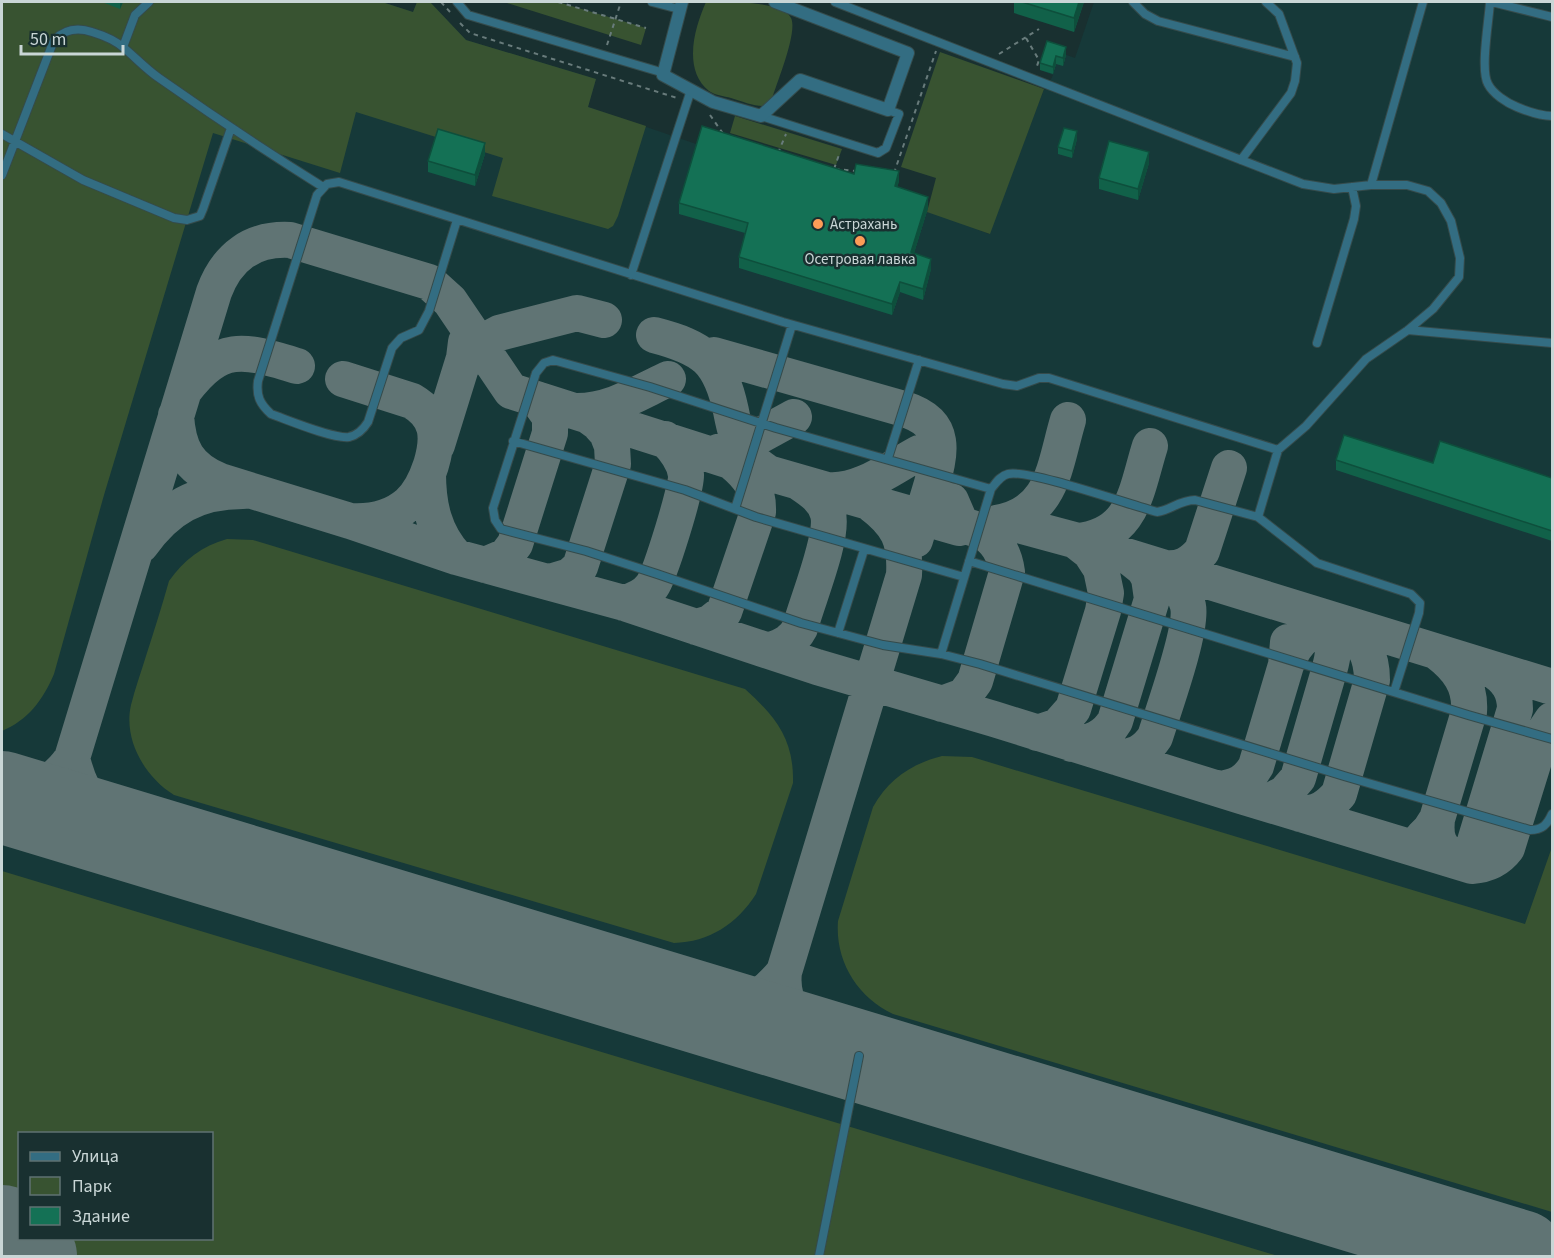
<svg xmlns="http://www.w3.org/2000/svg" width="1554" height="1258" font-family="'Source Sans 3',sans-serif">
<rect width="100%" height="100%" fill="#193030"/>
<path fill="#163939" fill-rule="evenodd" d="M 2,2 L 382,2 L 413,12 L 417,2 L 430,2 L 466,40 L 596,79 L 588,107 L 699,145 L 895,197 L 989,234 L 1044,89 L 1046,90 L 1053,75 L 1040,70 L 1047,48 L 1075,58 L 1094,2 L 1552,2 L 1552,1256 L 2,1256 ZM 20,1134 L 212,1134 L 212,1238 L 20,1238 Z"/>
<path fill="#385331" fill-rule="evenodd" d="M 2,2 L 382,2 L 413,12 L 417,2 L 430,2 L 466,40 L 596,79 L 588,107 L 646,126 L 618,216 L 613,226 L 608,229 L 492,196 L 503,158 L 356,112 L 340,173 L 213,133 L 104,495 L 54,674 C 43,700 28,720 2,731 Z
M 504,2 L 558,2 L 646,28 L 641,45 Z
M 706,2 C 724,2 783,0 791,18 C 798,32 777,82 772,99 L 763,106 C 753,106 741,101 731,98 C 724,96 714,95 709,91 C 682,69 695,27 706,2 Z
M 940,52 L 1044,89 L 990,234 L 927,212 L 936,178 L 901,167 Z
M 735,116 L 842,149 L 836,165 L 730,133 Z
M 227,539 L 253,540 L 745,689 C 776,717 794,739 793,783 L 756,894 C 737,924 709,942 674,943 L 174,795 C 145,777 123,740 131,705 C 135,689 141,672 146,656 C 154,631 162,606 169,581 C 184,560 202,546 227,539 Z
M 942,756 L 972,757 L 1525,924 L 1552,847 L 1552,1212 L 893,1014 C 857,997 835,961 838,921 L 873,807 C 889,779 911,764 942,756 Z
M 2,871 L 1278,1256 L 2,1256 ZM 20,1134 L 212,1134 L 212,1238 L 20,1238 Z"/>
<g fill="none" stroke-linecap="round" stroke-linejoin="round">
<path stroke="#607474" stroke-width="36" d="M 654,335 C 704,348 720,360 731,411 C 734,426 737,442 747,455 C 752,462 761,468 768,473
M 708,359 L 714,355 L 904,409 C 949,423 941,453 930,490 C 925,507 920,523 915,540
M 462,365 L 486,340 L 499,333 L 577,313 L 604,320
M 343,379 L 412,401 C 439,417 439,438 431,465 C 426,480 420,494 408,504 C 392,518 371,522 351,521
M 184,391 C 221,342 244,350 297,366
M 577,411 C 611,411 638,393 668,379
M 176,415 C 178,449 188,468 220,481 L 350,521 L 456,557 L 624,603 L 817,667 L 994,719 L 1241,796 L 1472,866 C 1487,865 1498,860 1507,848 L 1542,735 L 1552,720
M 437,445 L 464,358 L 466,342
M 718,452 L 741,446 L 794,417
M 428,473 C 428,505 434,533 456,557
M 827,490 C 860,493 891,468 919,453
M 1007,522 L 1074,540 L 1552,687
M 996,523 C 1053,514 1054,467 1068,420
M 1077,541 C 1134,536 1136,490 1150,446
M 141,545 C 167,508 197,491 243,491
M 485,565 L 506,556 L 515,544 L 550,433 L 550,417 L 537,399
M 1163,568 C 1181,570 1191,564 1202,551 L 1229,468
M 550,582 L 570,576 L 580,567 L 613,464 L 612,446 L 607,433 L 598,423 L 587,415
M 624,603 C 635,600 645,596 652,586 C 660,575 687,488 686,475 C 684,460 675,449 665,439
M 696,627 L 710,623 L 724,612 L 758,512 C 759,489 749,476 732,462
M 770,650 C 784,646 793,641 800,628 C 807,601 834,537 828,514 C 824,499 812,491 800,483
M 1286,665 C 1298,635 1313,627 1344,624 C 1363,640 1372,655 1372,680 L 1339,794 C 1327,808 1318,813 1300,814
M 942,704 L 964,696 L 975,681 L 1007,572 C 1005,556 997,538 980,531 C 974,528 967,527 961,524 L 951,501
M 1037,733 L 1058,726 L 1073,709 L 1103,611 L 1106,593 L 1101,569 L 1090,552 L 1076,541
M 1072,744 C 1091,743 1105,738 1115,721 L 1152,599 L 1149,578 L 1144,569 L 1129,557
M 1116,757 C 1133,758 1145,752 1155,737 C 1163,711 1193,629 1188,606 C 1184,589 1174,581 1163,568
M 72,758 C 82,801 101,821 140,839
M 1219,789 C 1236,787 1247,782 1256,766 L 1286,665 L 1288,642
M 2,793 C 32,795 55,783 72,758 L 214,292 C 227,257 252,238 290,240 L 429,282 L 450,301 L 511,391 L 768,473 L 959,528
M 1258,801 L 1272,800 L 1285,793 L 1298,778 L 1329,671 C 1337,644 1335,632 1312,614
M 1437,819 C 1435,840 1439,845 1453,860 L 1473,848 L 1515,709 C 1515,690 1507,679 1491,669
M 1423,837 L 1430,830 L 1437,819 L 1469,712 C 1471,685 1458,668 1437,652
M 784,972 C 780,1006 800,1025 824,1046
M 688,1005 C 732,1011 755,1008 784,972 L 904,575 C 906,540 898,524 870,503"/>
<path stroke="#607474" stroke-width="92" d="M 2,797 L 1520,1256
M 2,1231 L 31,1256"/>
<g stroke="#354b4b" stroke-width="10">
<path id="lane" d="M 457,2 L 468,15 L 664,73
M 652,2 L 679,9
M 835,2 L 1303,184 L 1334,189 L 1371,185 L 1407,185 L 1428,191 L 1441,203 L 1451,221 L 1460,258 L 1459,277 L 1433,309 L 1408,330 L 1366,359 L 1306,426 L 1278,450 L 1258,517 L 1317,563 L 1411,594 L 1420,603 L 1419,613 L 1394,692
M 1133,2 L 1145,14 L 1158,21 L 1295,57
M 1490,2 C 1489,20 1480,70 1488,84 C 1493,94 1507,103 1517,107 C 1529,112 1540,116 1552,116
M 1492,2 L 1552,17
M 123,47 L 135,15 L 149,2
M 761,116 L 878,153 L 886,148 L 899,114 L 888,110
M 2,134 L 83,180 L 174,218 L 187,220 L 200,216 L 203,209 L 231,128
M 1241,160 L 1291,93 L 1295,81 L 1297,63 L 1279,14 L 1266,2
M 2,175 L 54,40 C 65,29 77,27 92,32 C 102,35 116,41 124,48 C 136,58 146,69 159,78 C 213,116 267,152 323,187
M 1371,185 L 1423,2
M 457,220 L 429,311 L 419,330 L 401,338 L 392,348 L 368,422 C 363,430 358,435 349,437 C 333,439 288,420 271,414 C 260,404 256,396 258,381 L 317,195 L 327,184 L 339,182 L 783,322 L 1003,384 L 1017,386 L 1039,378 L 1049,378 L 1278,450
M 631,275 L 691,90
M 1408,330 L 1552,343
M 1317,343 L 1354,219 L 1356,206 L 1352,187
M 513,441 L 685,490 L 756,517 L 964,577
M 888,458 L 919,360
M 991,489 L 776,428 L 650,387 L 553,360 L 544,363 L 536,373 L 493,508 L 495,520 L 501,529 L 586,551 L 657,574 L 801,623 L 883,645 L 941,654 L 980,664 L 1344,776 L 1530,830 C 1542,830 1547,825 1552,814
M 735,509 L 792,325
M 969,561 L 1468,715 L 1552,739
M 838,633 L 864,550
M 941,654 L 991,489 C 996,483 1000,476 1008,474 C 1029,469 1130,505 1157,512 C 1171,510 1180,500 1195,500 L 1258,517
M 819,1256 L 859,1056"/>
</g>
<g stroke="#354b4b" stroke-width="14">
<path id="street" d="M 682,2 L 663,75 L 713,102 L 761,116 L 800,80 L 888,110 L 908,53 L 775,2"/>
</g>
<path stroke="#687b7b" stroke-width="2" stroke-dasharray="4.5 4.5" stroke-linecap="butt" d="M 441,2 L 450,12
M 558,2 L 646,28
M 460,23 L 470,33 L 677,98
M 1026,38 L 1039,60 L 1036,69
M 607,45 L 621,2
M 999,54 L 1039,29
M 710,115 L 724,135
M 778,153 L 786,134
M 834,169 L 840,152
M 835,169 L 856,171
M 894,173 L 936,51"/>
<use href="#lane" stroke="#336d82" stroke-width="8"/>
<use href="#street" stroke="#336d82" stroke-width="12"/>
</g>
<path fill="#116149" d="M 102,2 L 123,2 L 120,9 Z
M 1014,2 L 1084,2 L 1074,32 L 1014,13 Z
M 1047,41 L 1066,55 L 1063,66 L 1056,64 L 1053,74 L 1040,70 L 1040,63 Z
M 1077,139 L 1072,158 L 1058,154 L 1058,147 Z
M 485,154 L 475,186 L 428,172 L 428,161 Z
M 1149,163 L 1138,200 L 1099,189 L 1099,178 Z
M 854,174 L 899,181 L 897,187 L 928,208 L 914,253 L 931,269 L 923,300 L 900,292 L 892,315 L 739,268 L 739,257 L 745,233 L 679,214 L 679,203 Z
M 1336,460 L 1552,478 L 1552,541 L 1336,470 Z"/>
<path fill="#0e4f3c" d="M 120,2 L 123,2 L 120,9 Z
M 1079,2 L 1084,2 L 1074,32 L 1074,18 Z
M 1066,47 L 1066,55 L 1063,66 L 1063,58 Z
M 1056,56 L 1056,64 L 1053,74 L 1053,67 Z
M 1077,131 L 1077,139 L 1072,158 L 1072,151 Z
M 485,143 L 485,154 L 475,186 L 475,175 Z
M 1149,152 L 1149,163 L 1138,200 L 1138,189 Z
M 899,171 L 899,181 L 895,197 L 895,186 Z
M 928,197 L 928,208 L 911,263 L 911,252 Z
M 931,259 L 931,269 L 923,300 L 923,289 Z
M 900,282 L 900,292 L 892,315 L 892,304 Z"/>
<path fill="#147155" stroke="#0e4f3c" stroke-width="1.5" d="M 1022,2 L 1079,2 L 1074,18 Z
M 1047,41 L 1066,47 L 1063,58 L 1056,56 L 1053,67 L 1040,63 Z
M 702,126 L 854,174 L 856,164 L 899,171 L 895,186 L 928,197 L 911,252 L 931,259 L 923,289 L 900,282 L 892,304 L 739,257 L 748,223 L 679,203 Z
M 1064,128 L 1077,131 L 1072,151 L 1058,147 Z
M 438,129 L 485,143 L 475,175 L 428,161 Z
M 1109,141 L 1149,152 L 1138,189 L 1099,178 Z
M 1344,435 L 1433,463 L 1440,441 L 1552,478 L 1552,531 L 1336,460 Z"/>
<g fill="#fe9c57" stroke="#193030" stroke-width="2">
<circle cx="818" cy="224" r="6"/>
<circle cx="860" cy="241" r="6"/>
</g>
<g text-anchor="middle" dominant-baseline="central" stroke-width="5" stroke-linejoin="round" paint-order="stroke">
<g font-size="15" fill="#c9d6d6" stroke="#193030" text-anchor="start">
<text x="830" y="224">Астрахань</text>
<text x="860" y="259" text-anchor="middle">Осетровая лавка</text>
</g>
</g>
<rect width="1554" height="1258" fill="none" stroke="#c9d6d6" stroke-width="6"/>
<rect x="18" y="1132" width="195" height="108" fill="#193030" stroke="#5f7272" stroke-width="1.5"/>
<rect x="30" y="1152" width="30" height="9" fill="#336d82" stroke="#5f7272" stroke-width="1.5"/>
<text x="72" y="1162" font-size="18" fill="#c9d6d6">Улица</text>
<rect x="30" y="1177" width="30" height="18" fill="#385331" stroke="#5f7272" stroke-width="1.5"/>
<text x="72" y="1192" font-size="18" fill="#c9d6d6">Парк</text>
<rect x="30" y="1207" width="30" height="18" fill="#147155" stroke="#5f7272" stroke-width="1.5"/>
<text x="72" y="1222" font-size="18" fill="#c9d6d6">Здание</text>
<path d="M21 45v9h102v-9" fill="none" stroke="#c9d6d6" stroke-width="3"/>
<text x="30" y="45" font-size="18" fill="#c9d6d6" stroke="#193030" stroke-width="4.5" paint-order="stroke">50 m</text>
</svg>
